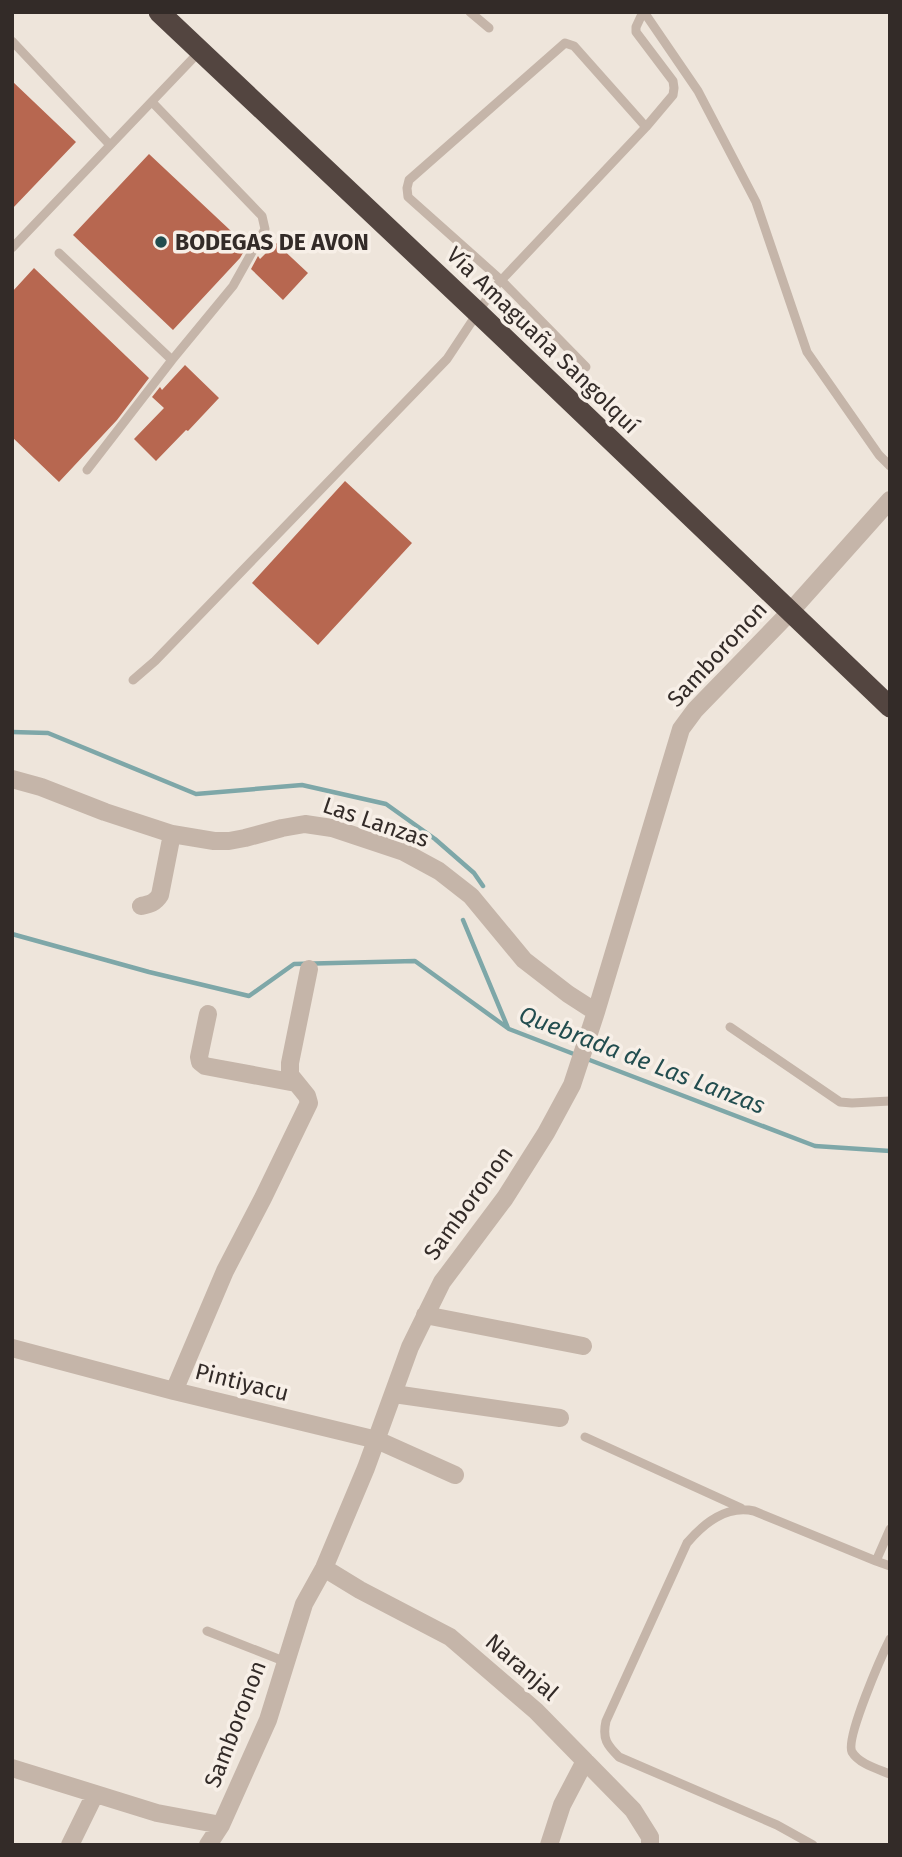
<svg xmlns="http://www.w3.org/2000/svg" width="902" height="1857" font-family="'Fira Sans',sans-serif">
<rect width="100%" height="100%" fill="#eee5db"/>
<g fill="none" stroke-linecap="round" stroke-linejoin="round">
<path stroke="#7ea7a8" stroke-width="4.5" d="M 12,732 L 48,733 L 196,794 L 302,785 L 386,804 L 435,839 L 474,873 L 483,886
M 463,920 L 508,1028
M 12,934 L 149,972 L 249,996 L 294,964 L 415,961 L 509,1029 L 579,1056
M 587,1059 L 815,1146 L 890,1151"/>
</g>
<path fill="#b76750" d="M 12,81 L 76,142 L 12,209 Z
M 149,154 L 247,246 L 240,258 L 173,330 L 73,235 Z
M 276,243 L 308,273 L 283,300 L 251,269 L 258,256 L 260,259 Z
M 34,268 L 149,378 L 117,420 L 59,482 L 12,437 L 12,292 Z
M 185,365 L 219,398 L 188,431 L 186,430 L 156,461 L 134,439 L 164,408 L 152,397 L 160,387 L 162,390 Z
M 345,481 L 412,543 L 318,645 L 252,583 Z"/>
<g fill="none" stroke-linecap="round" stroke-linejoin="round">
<path stroke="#c5b5a9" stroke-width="9" d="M 470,12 L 489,28
M 644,12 L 698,91 L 756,202 L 807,352 L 879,455 L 890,466
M 12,41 L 110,145
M 12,248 L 200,51
M 59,253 L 172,360
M 586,367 L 501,280 L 408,197 L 407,188 L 409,180 L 565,43 L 574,46 L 646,127
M 87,470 L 172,360 L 233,286 L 265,229 L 262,216 L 152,102
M 133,680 L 155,661 L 447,359 L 494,288 L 646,127 L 673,95 L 674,88 L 673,81 L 636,32 L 636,27 L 643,12
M 730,1027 L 840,1102 L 852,1103 L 890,1101
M 585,1437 L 741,1508
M 876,1561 L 890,1566
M 207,1631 L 286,1662
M 890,1639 C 882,1655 845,1739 852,1752 C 859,1764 878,1769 890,1774
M 813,1845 L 777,1825 L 619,1757 C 607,1745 602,1739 606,1721 L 687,1543 C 704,1523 726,1505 754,1511 L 876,1561 L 890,1529"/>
<path stroke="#c5b5a9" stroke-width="18" d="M 12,779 L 41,787 L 105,812 L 172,834 L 214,841 L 229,841 L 245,838 L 282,828 L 305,824 L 332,828 L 404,852 L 439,871 L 471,896 L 524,960 L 568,994 L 596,1012
M 141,906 C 150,904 155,903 160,895 L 172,834
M 208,1014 L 199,1057 L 200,1062 L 205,1066 L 296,1083
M 425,1315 L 583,1346
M 12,1348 L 174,1391 L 377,1440 L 455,1475
M 174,1391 L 225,1271 L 263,1198 L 309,1103 L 307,1096 L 290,1075 L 290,1063 L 309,969
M 394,1394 L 560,1418
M 324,1568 L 360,1590 L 450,1637 L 536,1711 L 633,1810 L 650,1837 L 650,1845
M 12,1768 L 157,1813 L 221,1825
M 70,1845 L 95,1794
M 208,1845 L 221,1825 L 268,1720 L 304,1604 L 324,1568 L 366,1468 L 410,1347 L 442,1282 L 505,1198 L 546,1133 L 572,1085 L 596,1012 L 681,729 L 695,710 L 790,612 L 890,500
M 549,1845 L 562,1805 L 585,1761"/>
<path stroke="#534540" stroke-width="21" d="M 159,12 L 477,312 L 890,707"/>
</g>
<circle fill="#224d4f" stroke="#f7efe7" stroke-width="2.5" cx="161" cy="242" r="7"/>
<g text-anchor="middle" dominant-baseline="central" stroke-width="7" stroke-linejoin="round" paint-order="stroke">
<g font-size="23" font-weight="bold" fill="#332b28" stroke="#f7efe7" text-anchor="start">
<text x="175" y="242">BODEGAS DE AVON</text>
</g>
<g font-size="23" fill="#332b28" stroke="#f7efe7">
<text transform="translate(543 340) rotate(44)">Vía Amaguaña Sangolquí</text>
<text transform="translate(717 654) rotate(-47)">Samboronon</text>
<text transform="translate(376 822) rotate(19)">Las Lanzas</text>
<text transform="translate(468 1203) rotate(-54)">Samboronon</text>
<text transform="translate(242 1382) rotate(14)">Pintiyacu</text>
<text transform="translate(522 1667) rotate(41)">Naranjal</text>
<text transform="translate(235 1724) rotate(-69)">Samboronon</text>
</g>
<g font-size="24" font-style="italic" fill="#224d4f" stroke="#f7efe7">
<text transform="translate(642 1060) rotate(21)">Quebrada de Las Lanzas</text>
</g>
</g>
<rect width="902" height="1857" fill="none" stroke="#332b28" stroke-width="28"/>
</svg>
